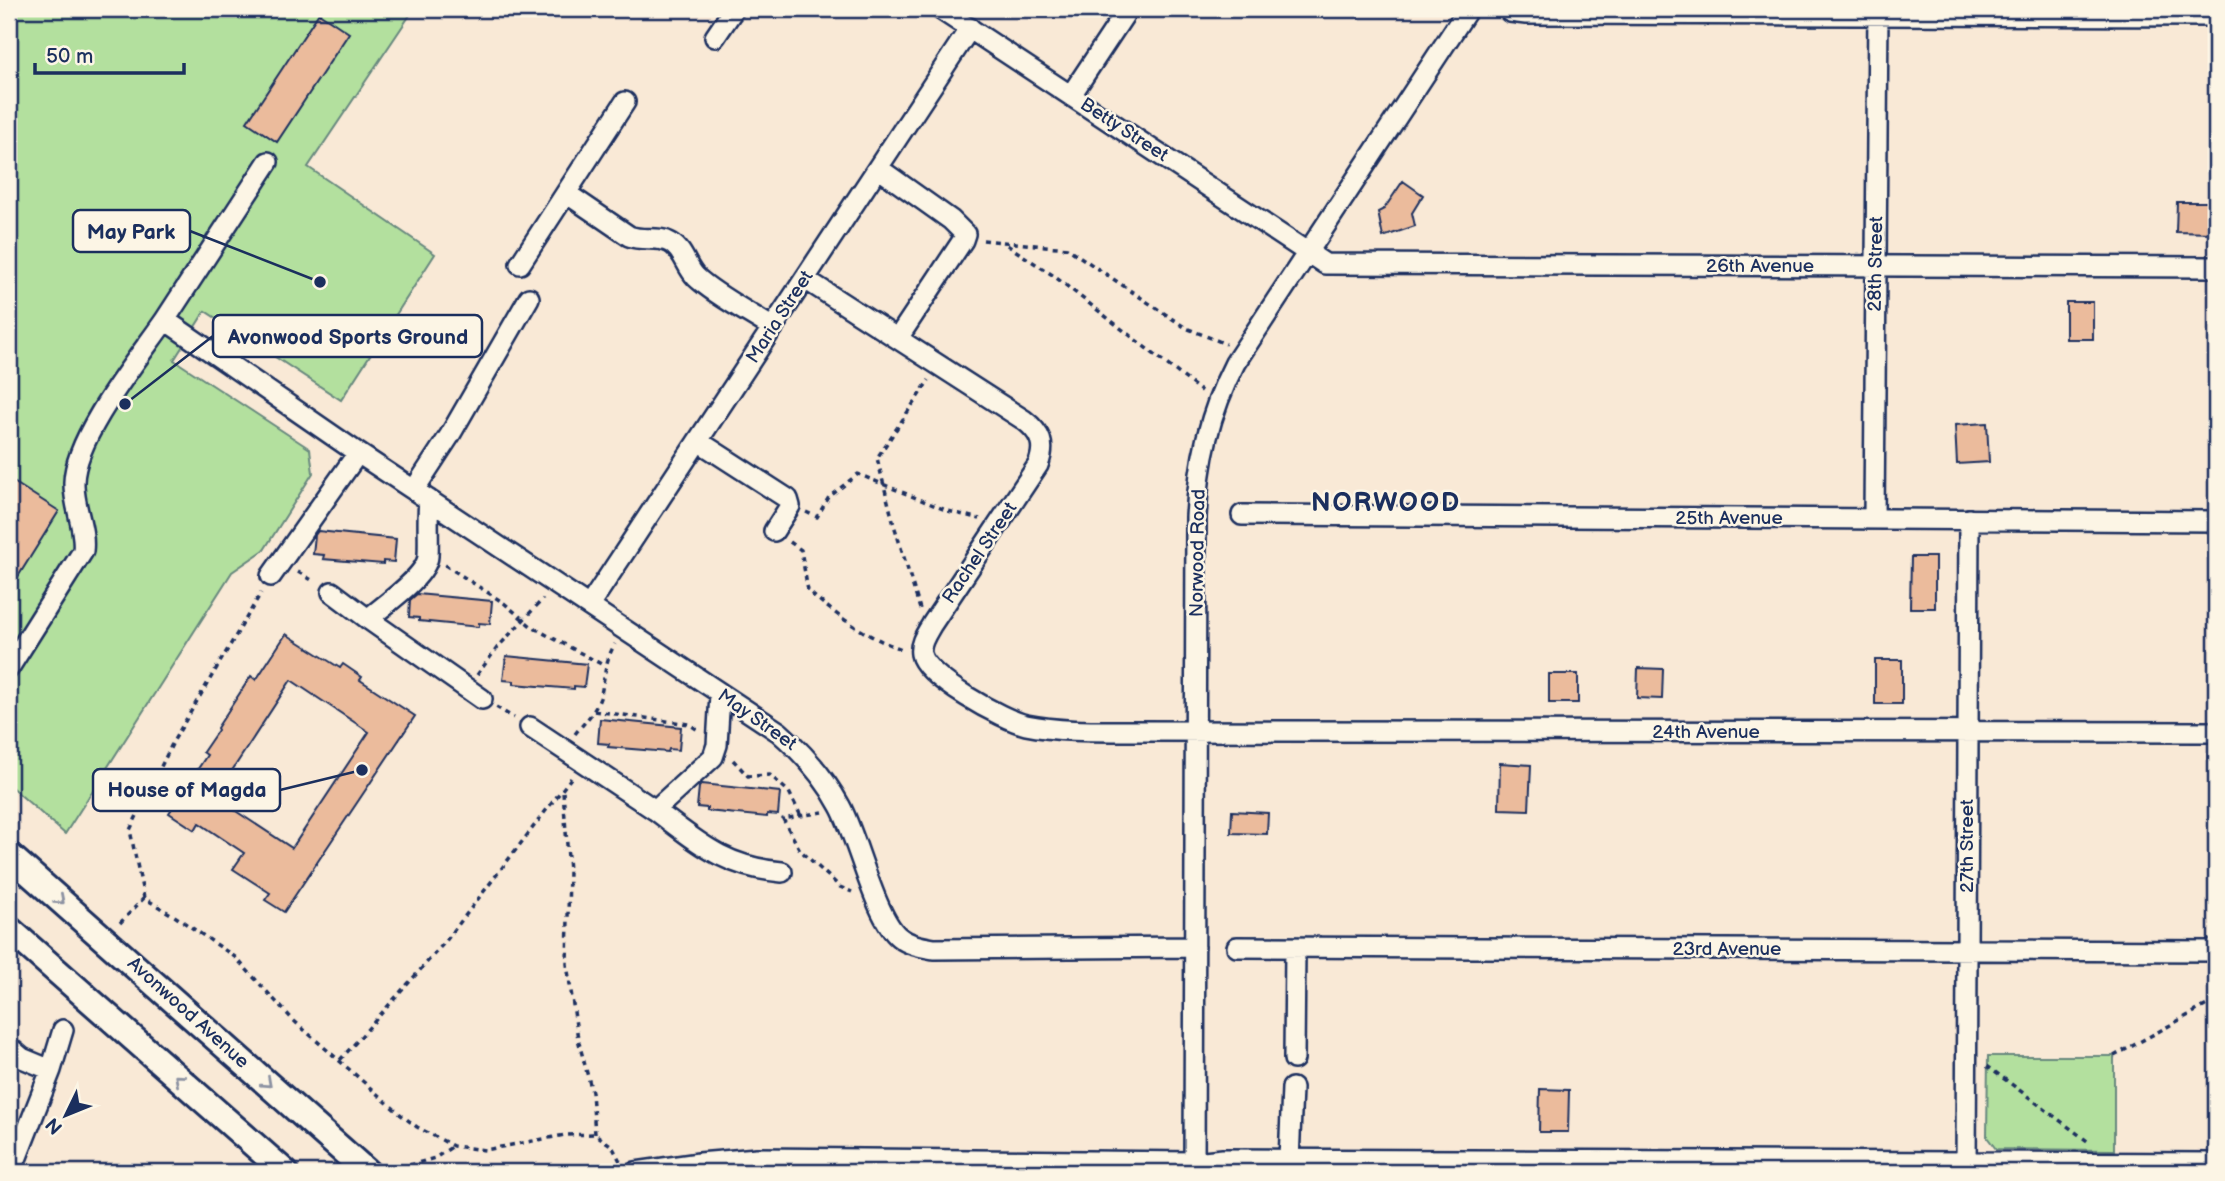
<svg xmlns="http://www.w3.org/2000/svg" width="2225" height="1181" font-family="'Balsamiq Sans',sans-serif">
<rect width="100%" height="100%" fill="#f9e9d6"/>
<filter id="ink" filterUnits="userSpaceOnUse"><feTurbulence type="fractalNoise" baseFrequency=".0143" numOctaves="2"/><feDisplacementMap in="SourceGraphic" scale="14" xChannelSelector="R" yChannelSelector="G"/><feConvolveMatrix kernelMatrix="1 2 1 2 8 2 1 2 1" color-interpolation-filters="sRGB"/></filter>
<g filter="url(#ink)">
<path fill="#b3e09e" stroke="#67887e" stroke-width="2" d="M 9,9 L 414,9 L 308,167 L 435,254 L 341,400 L 205,311 L 174,360 L 310,449 L 313,473 L 264,550 L 232,572 L 65,834 L 9,785 Z
M 1988,1056 L 2114,1056 L 2114,1150 L 1996,1149 L 1987,1137 Z"/>
<path fill="#ebbb9c" stroke="#1b2f5e" stroke-width="2" fill-rule="evenodd" d="M 319,13 L 349,33 L 277,142 L 247,122 Z
M 1403,181 L 1423,195 L 1412,213 L 1415,226 L 1383,237 L 1378,212 L 1384,209 Z
M 2177,202 L 2212,202 L 2212,233 L 2176,232 Z
M 2066,302 L 2093,302 L 2093,339 L 2066,339 Z
M 1987,423 L 1989,462 L 1957,464 L 1955,425 Z
M 9,479 L 59,511 L 9,591 Z
M 318,531 L 396,539 L 394,562 L 383,561 L 383,564 L 323,559 L 324,555 L 313,554 L 315,535 Z
M 1911,557 L 1935,557 L 1935,608 L 1910,608 Z
M 417,594 L 492,601 L 490,624 L 479,623 L 479,627 L 419,621 L 419,618 L 409,617 L 410,600 Z
M 286,634 L 340,668 L 343,664 L 362,677 L 360,680 L 415,716 L 284,912 L 265,900 L 270,893 L 233,869 L 244,853 L 199,823 L 195,830 L 169,813 L 207,755 L 203,752 L 218,730 L 217,728 L 251,676 L 256,680 ZM 291,680 L 369,732 L 292,848 L 219,800 L 226,789 L 222,786 Z
M 506,656 L 587,664 L 584,687 L 574,686 L 574,689 L 514,684 L 514,681 L 503,680 Z
M 1875,660 L 1902,660 L 1902,704 L 1875,704 Z
M 1638,668 L 1663,669 L 1662,699 L 1637,698 Z
M 1549,674 L 1578,674 L 1578,703 L 1549,703 Z
M 600,719 L 681,727 L 679,750 L 669,749 L 668,752 L 608,747 L 609,744 L 598,743 Z
M 1500,763 L 1531,765 L 1529,810 L 1499,809 Z
M 702,784 L 780,792 L 778,815 L 767,814 L 767,817 L 707,811 L 707,808 L 697,807 L 699,787 Z
M 1232,811 L 1268,813 L 1267,834 L 1231,833 Z
M 1540,1089 L 1569,1090 L 1568,1132 L 1539,1132 Z"/>
<g fill="none" stroke-linecap="round" stroke-linejoin="round">
<g stroke="#1b2f5e" stroke-width="24">
<path id="minor" d="M 940,9 L 1325,264 L 2216,267
M 1510,12 L 1526,14 L 2216,16
M 715,37 L 734,9
M 1071,95 L 1128,9
M 878,168 L 951,220 L 965,234 L 963,240 L 898,338
M 566,193 L 625,102
M 520,264 L 566,193 L 629,236 C 643,242 658,235 671,243 C 684,251 686,267 696,277 C 715,295 750,313 773,328
M 805,279 L 1024,420 C 1041,433 1046,445 1038,465 L 932,624 C 927,633 919,643 921,654 C 925,677 1003,720 1026,725 C 1061,732 1098,731 1133,731 L 2216,732
M 165,320 L 268,162
M 698,441 L 788,499 L 790,506 L 774,531
M 414,490 L 450,435 L 529,298
M 429,500 C 427,519 429,537 428,556 C 427,576 384,605 368,619 L 482,699
M 1242,515 L 2216,521
M 1874,519 L 1878,9
M 271,576 L 358,453
M 332,592 L 368,619
M 589,606 L 970,28
M 9,668 L 83,551 C 86,528 73,506 74,482 C 75,436 138,359 165,320 L 358,453 L 779,732 C 804,754 824,776 840,806 C 857,836 875,918 899,937 C 909,945 922,947 934,949 L 1195,947
M 530,727 L 655,810 L 713,757 L 717,745 L 720,694
M 655,810 C 699,843 724,867 782,872
M 1237,947 L 2216,951
M 9,1047 L 22,1058 L 51,1070
M 1294,1059 L 1295,948
M 1289,1161 L 1292,1088
M 11,1172 L 51,1070 L 63,1030
M 636,1172 L 699,1163 L 757,1158 L 1194,1162 L 1223,1159 L 2216,1163
M 1194,1172 L 1196,517 C 1199,460 1209,414 1235,363 L 1468,9
M 1966,1172 L 1969,519"/>
</g>
<g stroke="#1b2f5e" stroke-width="30">
<path id="major" d="M 9,855 L 367,1172
M 9,929 L 285,1172"/>
</g>
<path stroke="#1b2f5e" stroke-width="3.5" stroke-dasharray="5 5" stroke-linecap="butt" d="M 983,240 L 1067,248 L 1186,328 L 1226,344
M 1007,245 L 1054,276 L 1201,391
M 806,512 L 817,517 L 829,497 L 858,474 L 948,511 L 980,519
M 790,542 L 801,550 L 808,591 C 836,615 867,638 902,649
M 445,565 L 504,603 L 532,627 L 605,666
M 298,572 L 315,582
M 920,609 L 894,525 L 877,458 L 929,380
M 477,675 L 497,648 L 543,599
M 496,707 L 514,718
M 594,711 L 689,724 L 698,730
M 575,734 C 584,723 595,712 600,698 C 605,679 604,662 615,644
M 733,760 L 748,776 L 770,775 L 789,792 L 801,816
M 563,792 L 569,871 L 567,964 L 578,1039 L 592,1092 L 595,1134
M 823,812 L 783,819 L 800,850 L 840,887 L 852,892
M 144,898 L 130,830 L 174,740 L 261,593
M 120,923 L 144,898 L 176,917 L 235,957 L 293,1020 L 400,1114 L 417,1127 L 453,1146 L 485,1150 L 565,1135 L 595,1134 L 612,1146 L 620,1161
M 2114,1056 L 2216,1000
M 340,1060 L 445,942 L 571,778
M 1987,1066 L 2090,1143
M 400,1168 L 435,1158 L 453,1146"/>
<use href="#minor" stroke="#fcf5e5" stroke-width="19"/>
<use href="#major" stroke="#fcf5e5" stroke-width="24"/>
</g>
<defs><path id="oneway-chevron" d="M-2-3.5L2.5 0L-2 3.5" fill="none" stroke-width="1.6" stroke-linecap="round" stroke-linejoin="round" transform="scale(1.75)"/></defs>
<g stroke="#8c92a2">
<use href="#oneway-chevron" transform="translate(60 900) rotate(41)"/>
<use href="#oneway-chevron" transform="translate(179 1079) rotate(-139)"/>
<use href="#oneway-chevron" transform="translate(267 1083) rotate(42)"/>
</g>
</g>
<g text-anchor="middle" dominant-baseline="central" stroke-width="5" stroke-linejoin="round" paint-order="stroke">
<g font-size="19" fill="#1b2f5e" stroke="#fcf5e5">
<text transform="translate(1124 130) rotate(33)">Betty Street</text>
<text transform="translate(1876 264) rotate(-89)">28th Street</text>
<text x="1760" y="266">26th Avenue</text>
<text transform="translate(780 317) rotate(-57)">Maria Street</text>
<text x="1729" y="518">25th Avenue</text>
<text transform="translate(980 553) rotate(-56)">Rachel Street</text>
<text transform="translate(1198 553) rotate(-89)">Norwood Road</text>
<text transform="translate(757 720) rotate(35)">May Street</text>
<text x="1706" y="732">24th Avenue</text>
<text transform="translate(1967 846) rotate(-90)">27th Street</text>
<text x="1727" y="949">23rd Avenue</text>
<text transform="translate(188 1013) rotate(42)">Avonwood Avenue</text>
</g>
<g font-size="26" font-weight="bold" letter-spacing="2" fill="#1b2f5e" stroke="#fcf5e5">
<text x="1386" y="503">NORWOOD</text>
</g>
</g>
<path fill="none" stroke="#1b2f5e" stroke-width="2.5" d="M320 282L190 231M125 404L213 336M362 770L280 790"/>
<g fill="#1b2f5e" stroke="#fcf5e5" stroke-width="2.5">
<circle cx="320" cy="282" r="7"/>
<circle cx="125" cy="404" r="7"/>
<circle cx="362" cy="770" r="7"/>
</g>
<g fill="#fcf5e5" stroke="#1b2f5e" stroke-width="2.5">
<rect x="73" y="210" width="117" height="42" rx="7"/>
<rect x="213" y="315" width="269" height="42" rx="7"/>
<rect x="93" y="769" width="187" height="42" rx="7"/>
</g>
<g font-size="21" text-anchor="middle" font-weight="bold" fill="#1b2f5e">
<text x="131" y="239">May Park</text>
<text x="348" y="344">Avonwood Sports Ground</text>
<text x="187" y="797">House of Magda</text>
</g>
<rect width="2225" height="1181" fill="none" stroke="#fcf5e5" stroke-width="35"/>
<rect x="18" y="18" width="2190" height="1146" fill="none" stroke="#1b2f5e" stroke-width="2.5" filter="url(#ink)"/>
<g transform="translate(66 1115) rotate(227)" stroke="#fcf5e5" stroke-width="5" paint-order="stroke">
<path d="M0-5L12 26L0 18L-12 26Z" fill="#1b2f5e"/>
<text y="-10" font-size="19" font-weight="bold" text-anchor="middle" fill="#1b2f5e">N</text>
</g>
<path d="M35 63v10h149v-10" fill="none" stroke="#1b2f5e" stroke-width="3.5"/>
<text x="46" y="63" font-size="21" fill="#1b2f5e" stroke="#fcf5e5" stroke-width="5" paint-order="stroke">50 m</text>
</svg>
